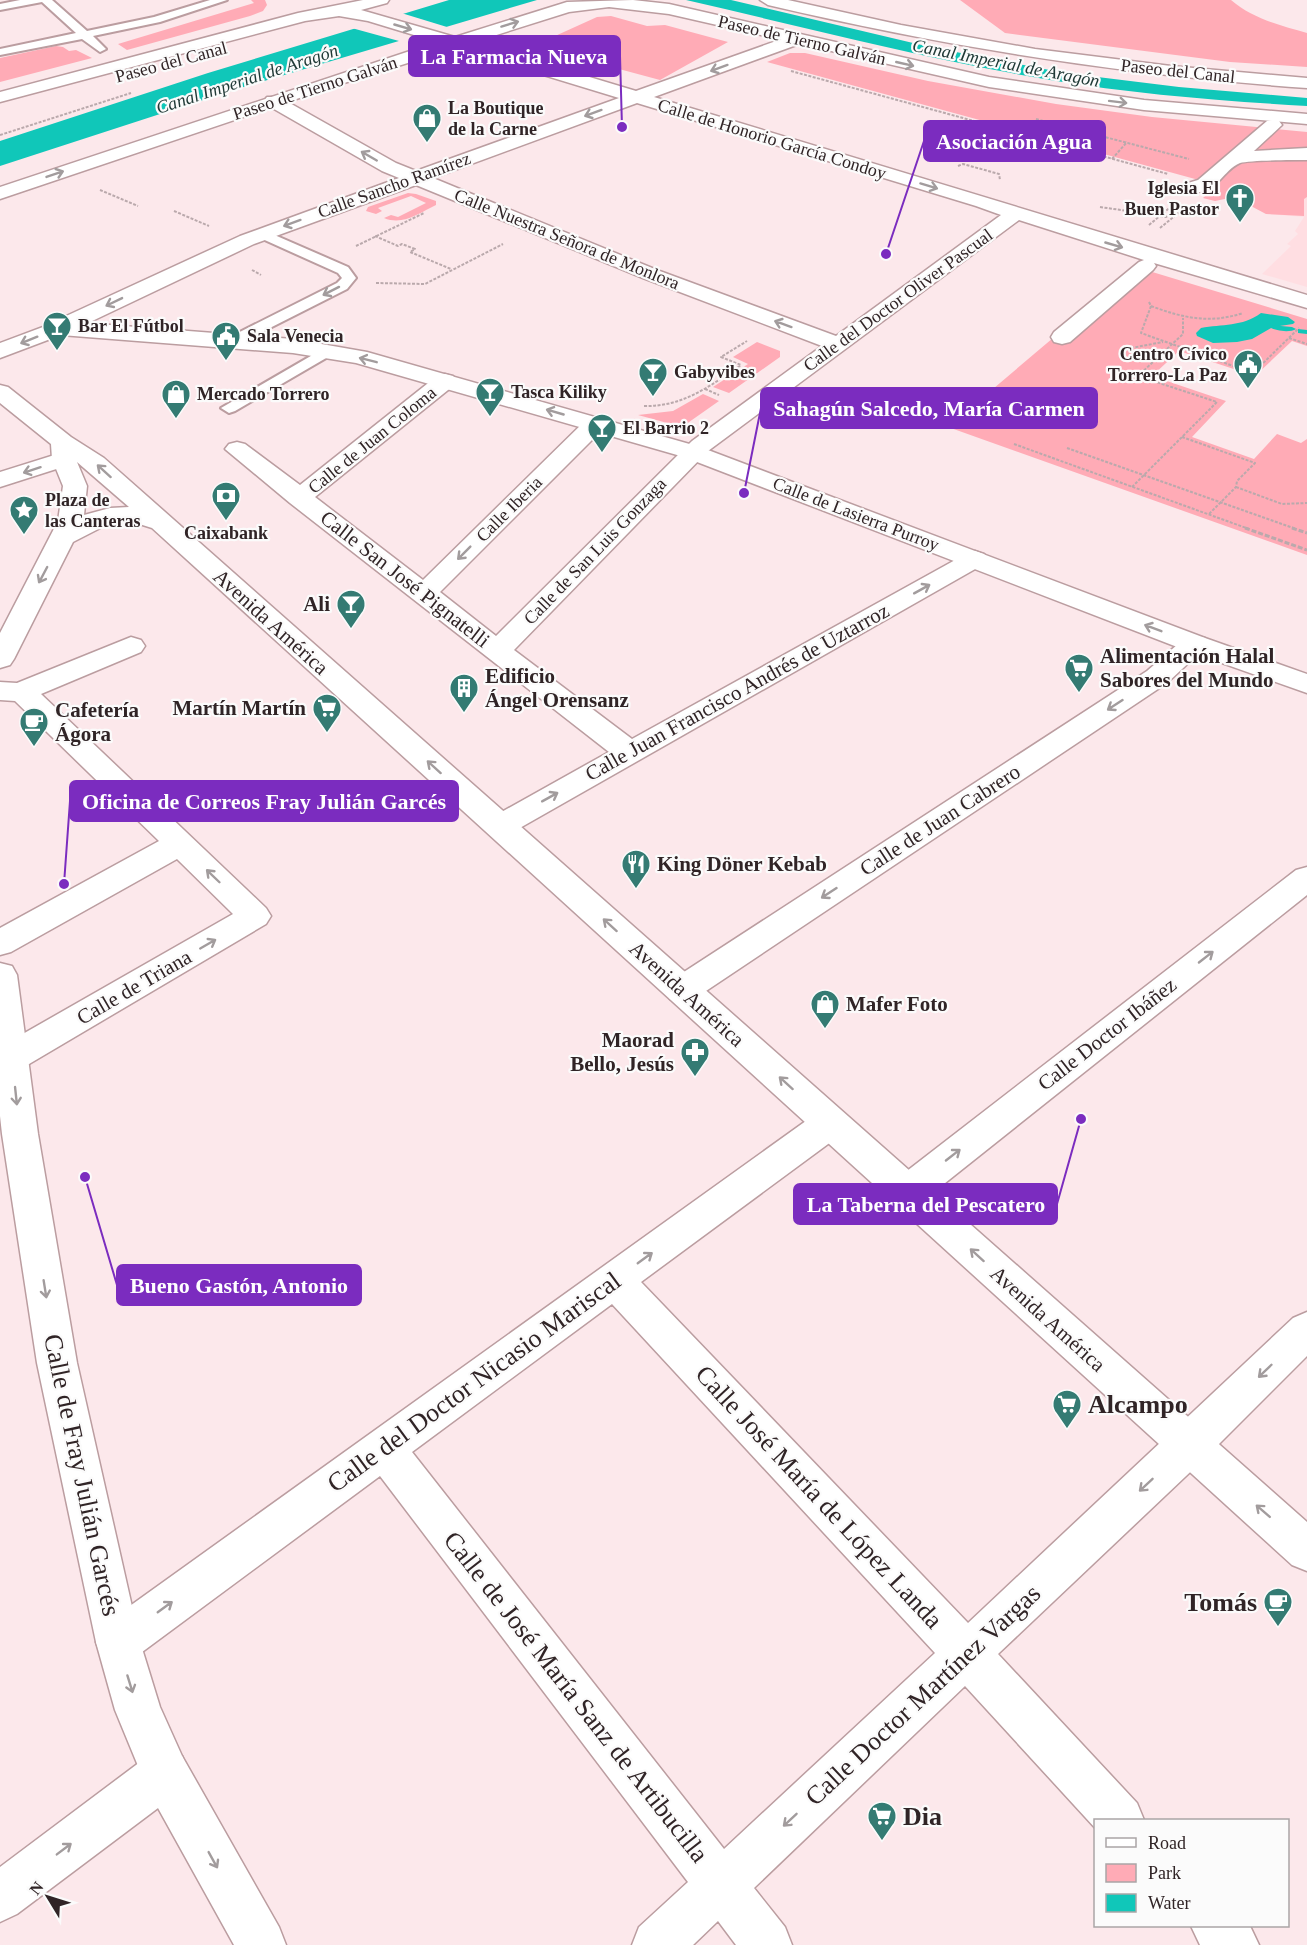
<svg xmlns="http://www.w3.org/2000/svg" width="1307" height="1945" font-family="'Times New Roman',serif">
<rect width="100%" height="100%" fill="#fce8eb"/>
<path fill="#ffdee2" d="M 1307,160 L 1307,287 L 1262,274 L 1291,246 L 1287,244 L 1298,234 L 1295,231 L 1304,217 L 1266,214 L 1234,197 L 1215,201 L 1203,198 L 1242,164 Z"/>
<path fill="#ffabb6" d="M 251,0 L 265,0 L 267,5 L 263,11 L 250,16 L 127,50 L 118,44 L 254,3 Z
M 960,0 L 1231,0 C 1253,19 1280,25 1307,33 L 1307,67 L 1230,62 L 1005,33 Z
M 611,16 L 647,26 L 665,25 L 728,42 L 660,80 L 593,62 L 588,55 L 544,41 L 597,17 Z
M 56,46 L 63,47 L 69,51 L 76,50 L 92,58 L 0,82 L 0,58 Z
M 790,53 L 805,53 L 928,81 L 1056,104 L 1152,117 L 1307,132 L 1307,197 L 1304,199 L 1304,216 L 1266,214 L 1234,197 L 1215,201 L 1203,198 L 1217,185 L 767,62 Z
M 408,193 L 416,194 L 436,201 L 436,205 C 419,213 403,226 384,218 L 391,215 L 398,217 L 426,203 L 411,196 L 378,208 L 382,211 L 376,214 L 366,211 L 368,207 Z
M 1149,271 L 1307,319 L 1307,346 L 1292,341 L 1255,376 L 1179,351 L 1152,376 L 1226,401 L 1192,437 L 1254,459 L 1277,434 L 1301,443 L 1307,439 L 1307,555 L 948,427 L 1053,338 Z
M 757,342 L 780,351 L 780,357 L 729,393 L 713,387 L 748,364 L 733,357 Z
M 703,394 L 719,401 L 682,427 L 638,415 L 673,411 Z"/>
<path fill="#10c7b9" d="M 449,0 L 537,0 L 237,89 L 0,166 L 0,141 L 208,73 Z
M 686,0 L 731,0 L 930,47 L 1065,73 L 1179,87 L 1307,98 L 1307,106 C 1221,101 1135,94 1050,80 C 927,59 807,28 686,0 Z
M 1261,313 L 1288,317 L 1295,322 L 1293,324 L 1273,327 L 1252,339 L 1237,342 L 1213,343 L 1197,336 L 1196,333 L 1201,328 C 1222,324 1242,327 1261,313 Z"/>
<path fill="#fce8eb" d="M 398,12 L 447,27 L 455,28 L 401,44 L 399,41 L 348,27 Z"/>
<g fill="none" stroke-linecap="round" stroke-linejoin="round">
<path fill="#10c7b9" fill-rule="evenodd" d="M 1270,325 L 1292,327 L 1296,329 C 1290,333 1275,331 1269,327 Z
M 1298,329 L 1307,330 L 1307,334 L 1298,333 Z"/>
<g stroke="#bb9da0" stroke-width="4">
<path id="lane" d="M 20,0 L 52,0 L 87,31 L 154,17 L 210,0 L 227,0 L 160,22 L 93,36 L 106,49 L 100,52 L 82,39 L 0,55 L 0,49 L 76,33 L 42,2 L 0,10 L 0,4 Z
M 263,230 L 348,267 L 356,278 L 347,289 L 236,345 L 226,345 L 224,342 L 226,339 L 337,283 L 342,278 L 338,273 L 258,237 L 256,234 L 258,231 Z
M 328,346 L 333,348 L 336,351 L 333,354 L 235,411 L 229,413 L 221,408 Z"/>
</g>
<g stroke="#bb9da0" stroke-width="3">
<path id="street" d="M 796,34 L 804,39 L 802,43 L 654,97 L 1307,295 L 1307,308 L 1154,263 L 1156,266 L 1153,270 L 1070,342 L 1062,344 L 1054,342 L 1051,337 L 1054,332 L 1139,262 L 1144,260 L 1019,220 L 708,451 L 514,650 L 632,739 L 966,554 L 975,551 L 984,554 L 988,559 L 984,564 L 511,833 L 500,837 L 489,833 L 485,826 L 489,819 L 609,752 L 290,503 L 225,449 L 229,444 L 237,442 L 245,444 L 300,485 L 437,376 L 445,374 L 453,376 L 456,381 L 453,386 L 315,497 L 423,580 L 587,419 L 595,417 L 603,419 L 607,424 L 603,429 L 440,592 L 496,636 L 692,441 L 822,346 L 643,278 L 416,185 L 254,244 L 67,333 L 59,335 L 51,333 L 48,328 L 51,323 L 240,236 L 399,178 L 382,171 L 267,105 L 264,101 L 267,97 L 279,97 L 396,163 L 416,171 L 619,98 L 448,46 L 446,42 L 448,38 L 460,38 L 636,91 ZM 637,103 L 976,206 L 1001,215 L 836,336 L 657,270 L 433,178 Z
M 1273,120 L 1279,121 L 1282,125 L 1254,151 L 1307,148 L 1307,160 C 1294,160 1249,160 1240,163 C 1221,171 1216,198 1188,191 L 1185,187 L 1188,183 L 1198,180 L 1267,121 Z
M 64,452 L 72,454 L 76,459 L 72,464 L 0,487 L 0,472 Z
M 1195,636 L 1205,638 L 1209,644 L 1167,683 L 694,999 L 682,1003 L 670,999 L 665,990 L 670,981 L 1147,671 L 1185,638 Z
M 131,637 L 141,640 L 145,646 L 141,652 L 41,694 L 266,908 L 271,916 L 266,924 L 24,1067 L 12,1071 L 0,1067 L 0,1047 L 233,914 L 177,859 L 11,952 L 0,955 L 0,928 L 159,841 L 15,701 L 0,700 L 0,682 L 17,683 Z
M 1307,867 L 1307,895 L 920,1203 L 907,1208 L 894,1203 L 889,1192 L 894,1181 L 1296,870 Z
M 830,1108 L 843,1113 L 848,1123 L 843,1133 L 641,1282 L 968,1623 L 1293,1318 L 1307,1312 L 1307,1356 L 1204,1459 L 998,1654 L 1137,1803 L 1144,1820 L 1096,1820 L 1096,1829 L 965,1686 L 754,1888 L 785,1927 L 792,1945 L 736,1945 L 718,1921 L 693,1945 L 632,1945 L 639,1927 L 688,1882 L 380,1476 L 134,1658 L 118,1664 L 102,1658 L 96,1642 L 102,1626 L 817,1113 ZM 612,1304 L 935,1653 L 724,1849 L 412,1452 Z
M 165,1749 L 182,1756 L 189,1773 L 182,1790 L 17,1914 L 0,1922 L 0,1867 L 148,1756 Z
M 1191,1926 L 1250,1926 L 1259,1945 L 1200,1945 Z"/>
</g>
<g stroke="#bb9da0" stroke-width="3">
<path id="secondary" d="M 363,0 L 389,0 L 387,3 L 361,10 L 455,37 L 567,2 L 633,0 L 669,4 L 989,77 L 1144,100 L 1307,114 L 1307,124 L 1144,110 L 989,87 L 669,14 L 609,7 L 569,12 L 341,84 L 0,199 L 0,187 L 437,42 L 368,21 L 339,16 L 305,21 L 0,102 L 0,92 L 298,13 Z
M 760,0 L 788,0 L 901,25 L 1035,49 L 1171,66 L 1307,78 L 1307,88 C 1125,75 946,47 768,5 Z
M 59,321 L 293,339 L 367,352 L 700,447 L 1205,638 L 1307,674 L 1307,693 L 1185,650 L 684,457 L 356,363 L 293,353 L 61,335 L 0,358 L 0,343 Z"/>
</g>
<g stroke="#bb9da0" stroke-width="3">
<path id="primary" d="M 0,385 L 8,387 L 71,437 L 104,458 L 1307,1522 L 1307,1571 L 1292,1565 L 152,528 L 133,522 L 112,522 L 73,542 L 14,659 L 10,665 L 0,668 L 0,633 L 58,521 L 63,486 L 52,459 L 51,444 L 0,403 ZM 77,462 L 129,507 L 110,508 L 84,515 L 87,486 Z
M 0,963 L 12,966 L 17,975 L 38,1134 L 77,1363 L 140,1642 L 160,1707 L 182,1756 L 279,1927 L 286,1945 L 234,1945 L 148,1790 L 115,1710 L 96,1642 L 37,1363 L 2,1134 L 0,1116 Z"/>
</g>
<path stroke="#baa9ac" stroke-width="2" stroke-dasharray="3 1.5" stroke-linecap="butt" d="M 791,71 L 1168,174
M 1036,119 L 1189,159
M 0,135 L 131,93
M 1112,159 L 1127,142
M 958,166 L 963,164 L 999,174 L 1000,180
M 100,190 L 138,206
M 1100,207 L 1156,215
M 174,211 L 209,226
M 1160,216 L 1166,217 L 1177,208
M 1149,225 L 1173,205
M 1160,228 L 1182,210
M 375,236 L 398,246 L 402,244 L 415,249 L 410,252 L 451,269
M 356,246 L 424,213
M 252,270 L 261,275
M 376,283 L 425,284 L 503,244
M 1149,302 L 1151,306 L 1141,333 L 1253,373 L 1299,328
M 1151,306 C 1183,318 1210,324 1243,313
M 1289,338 L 1307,344
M 1131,348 L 1163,342
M 705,389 L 719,395
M 644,406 C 683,407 710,386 741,365 L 721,357 L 747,341
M 1182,437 L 1255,463 L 1237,481 L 1236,487 L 1209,514
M 1014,444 L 1249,529
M 1067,448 L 1296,529
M 1132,487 L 1217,402 L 1138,376 L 1183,334 L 1183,318
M 1236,487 L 1282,504 L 1307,503"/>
<path stroke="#baa9ac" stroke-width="3" stroke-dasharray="5 2" stroke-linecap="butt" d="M 1245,528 L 1307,550
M 1292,528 L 1307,533"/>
<use href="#lane" fill="#fff" fill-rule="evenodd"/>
<use href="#street" fill="#fff" fill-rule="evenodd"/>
<use href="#secondary" fill="#fff" fill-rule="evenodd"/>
<use href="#primary" fill="#fff" fill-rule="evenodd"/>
</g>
<defs><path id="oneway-shaft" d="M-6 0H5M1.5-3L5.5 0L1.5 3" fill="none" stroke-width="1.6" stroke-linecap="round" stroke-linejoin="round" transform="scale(1.5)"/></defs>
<g stroke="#a29c9d">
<use href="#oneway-shaft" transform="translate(510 24) rotate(-17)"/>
<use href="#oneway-shaft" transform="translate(403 27) rotate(16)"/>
<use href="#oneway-shaft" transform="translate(905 64) rotate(13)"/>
<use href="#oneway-shaft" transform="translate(719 68) rotate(160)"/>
<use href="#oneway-shaft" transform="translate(1118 102) rotate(7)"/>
<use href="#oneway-shaft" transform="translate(593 113) rotate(160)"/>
<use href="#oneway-shaft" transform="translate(369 156) rotate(-150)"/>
<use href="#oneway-shaft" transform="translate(55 174) rotate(-19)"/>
<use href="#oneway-shaft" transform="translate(929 186) rotate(17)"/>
<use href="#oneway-shaft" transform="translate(292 223) rotate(160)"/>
<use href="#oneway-shaft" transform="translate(1114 245) rotate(16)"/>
<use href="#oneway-shaft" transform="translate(331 291) rotate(153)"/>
<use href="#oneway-shaft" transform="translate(114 302) rotate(154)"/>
<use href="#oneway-shaft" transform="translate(783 324) rotate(-160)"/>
<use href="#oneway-shaft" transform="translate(29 340) rotate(158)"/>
<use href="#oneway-shaft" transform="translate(368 360) rotate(-166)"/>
<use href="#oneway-shaft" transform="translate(555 412) rotate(-164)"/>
<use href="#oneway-shaft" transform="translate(32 470) rotate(162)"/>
<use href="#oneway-shaft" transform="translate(104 471) rotate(-138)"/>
<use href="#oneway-shaft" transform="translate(464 553) rotate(135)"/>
<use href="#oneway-shaft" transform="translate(43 575) rotate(118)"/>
<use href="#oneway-shaft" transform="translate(922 589) rotate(-29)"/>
<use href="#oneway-shaft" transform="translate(1153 628) rotate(-159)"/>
<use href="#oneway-shaft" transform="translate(1115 705) rotate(147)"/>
<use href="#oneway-shaft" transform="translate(434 767) rotate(-138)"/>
<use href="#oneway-shaft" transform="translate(550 797) rotate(-29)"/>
<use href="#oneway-shaft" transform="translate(213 876) rotate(-136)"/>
<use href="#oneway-shaft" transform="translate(829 893) rotate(147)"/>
<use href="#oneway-shaft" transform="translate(610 925) rotate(-138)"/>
<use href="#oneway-shaft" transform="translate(208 944) rotate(-30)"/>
<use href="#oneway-shaft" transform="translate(1206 957) rotate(-38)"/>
<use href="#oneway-shaft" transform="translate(786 1083) rotate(-138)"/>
<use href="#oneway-shaft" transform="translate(16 1096) rotate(84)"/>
<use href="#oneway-shaft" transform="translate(953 1155) rotate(-38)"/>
<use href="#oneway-shaft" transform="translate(977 1255) rotate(-138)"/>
<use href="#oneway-shaft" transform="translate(645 1258) rotate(-36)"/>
<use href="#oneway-shaft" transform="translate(45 1289) rotate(81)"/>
<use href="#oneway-shaft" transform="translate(1265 1371) rotate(136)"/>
<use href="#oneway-shaft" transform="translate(1146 1485) rotate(137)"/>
<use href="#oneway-shaft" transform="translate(1263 1511) rotate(-139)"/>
<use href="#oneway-shaft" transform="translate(165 1607) rotate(-36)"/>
<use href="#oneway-shaft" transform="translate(130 1684) rotate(73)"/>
<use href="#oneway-shaft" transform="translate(790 1820) rotate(137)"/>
<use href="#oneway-shaft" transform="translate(64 1849) rotate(-37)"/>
<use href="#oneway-shaft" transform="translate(213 1860) rotate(61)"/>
</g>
<defs>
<g id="shop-pin" transform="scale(1.5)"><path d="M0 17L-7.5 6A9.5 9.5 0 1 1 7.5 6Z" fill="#347b73" stroke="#fbfbfb"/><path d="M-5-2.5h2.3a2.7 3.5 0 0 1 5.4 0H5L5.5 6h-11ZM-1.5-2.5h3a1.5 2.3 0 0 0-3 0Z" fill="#fff"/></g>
<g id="church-pin" transform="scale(1.5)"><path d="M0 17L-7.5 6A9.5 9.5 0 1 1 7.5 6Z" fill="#347b73" stroke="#fbfbfb"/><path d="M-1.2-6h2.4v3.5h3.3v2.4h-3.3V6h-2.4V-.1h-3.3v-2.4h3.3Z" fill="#fff"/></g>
<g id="bar-pin" transform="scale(1.5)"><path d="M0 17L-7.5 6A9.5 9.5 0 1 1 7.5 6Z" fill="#347b73" stroke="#fbfbfb"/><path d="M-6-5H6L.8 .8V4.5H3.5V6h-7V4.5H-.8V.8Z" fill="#fff"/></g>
<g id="civic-pin" transform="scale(1.5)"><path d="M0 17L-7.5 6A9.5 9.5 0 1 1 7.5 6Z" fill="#347b73" stroke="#fbfbfb"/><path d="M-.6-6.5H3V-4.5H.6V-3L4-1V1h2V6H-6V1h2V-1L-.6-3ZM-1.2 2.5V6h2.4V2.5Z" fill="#fff"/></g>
<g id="bank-pin" transform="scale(1.5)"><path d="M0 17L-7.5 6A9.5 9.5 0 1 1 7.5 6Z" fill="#347b73" stroke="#fbfbfb"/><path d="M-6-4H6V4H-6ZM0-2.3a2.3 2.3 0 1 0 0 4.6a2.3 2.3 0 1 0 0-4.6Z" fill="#fff"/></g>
<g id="sight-pin" transform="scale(1.5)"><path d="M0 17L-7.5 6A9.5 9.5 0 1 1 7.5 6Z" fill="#347b73" stroke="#fbfbfb"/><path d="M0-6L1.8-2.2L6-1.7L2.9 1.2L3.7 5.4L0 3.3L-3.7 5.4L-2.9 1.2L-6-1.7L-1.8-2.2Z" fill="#fff"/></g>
<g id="supermarket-pin" transform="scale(1.5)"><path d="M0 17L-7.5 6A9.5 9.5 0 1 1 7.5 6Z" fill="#347b73" stroke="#fbfbfb"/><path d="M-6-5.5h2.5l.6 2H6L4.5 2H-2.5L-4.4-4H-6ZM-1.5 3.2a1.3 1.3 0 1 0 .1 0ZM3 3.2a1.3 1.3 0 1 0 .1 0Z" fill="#fff"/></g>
<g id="building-pin" transform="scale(1.5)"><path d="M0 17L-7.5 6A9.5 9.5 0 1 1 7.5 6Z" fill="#347b73" stroke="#fbfbfb"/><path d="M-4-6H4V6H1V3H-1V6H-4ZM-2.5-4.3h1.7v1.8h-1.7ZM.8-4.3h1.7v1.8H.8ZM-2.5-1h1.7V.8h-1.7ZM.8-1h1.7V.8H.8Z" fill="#fff"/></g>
<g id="cafe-pin" transform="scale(1.5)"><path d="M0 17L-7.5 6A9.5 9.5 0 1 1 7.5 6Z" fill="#347b73" stroke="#fbfbfb"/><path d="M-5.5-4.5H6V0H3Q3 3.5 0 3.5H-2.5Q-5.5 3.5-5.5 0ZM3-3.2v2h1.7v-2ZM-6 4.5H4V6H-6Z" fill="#fff"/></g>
<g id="restaurant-pin" transform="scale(1.5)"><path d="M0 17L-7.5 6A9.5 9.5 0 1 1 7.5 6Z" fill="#347b73" stroke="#fbfbfb"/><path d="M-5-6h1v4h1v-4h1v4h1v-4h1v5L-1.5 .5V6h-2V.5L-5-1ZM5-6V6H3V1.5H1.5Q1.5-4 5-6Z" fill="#fff"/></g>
<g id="pharmacy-pin" transform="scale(1.5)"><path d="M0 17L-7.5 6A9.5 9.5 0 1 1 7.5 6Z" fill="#347b73" stroke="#fbfbfb"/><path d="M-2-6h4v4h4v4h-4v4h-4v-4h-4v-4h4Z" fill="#fff"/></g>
</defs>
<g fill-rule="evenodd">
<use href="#shop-pin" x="427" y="118"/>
<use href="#church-pin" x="1240" y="198"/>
<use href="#bar-pin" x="57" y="326"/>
<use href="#civic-pin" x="226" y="336"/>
<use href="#civic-pin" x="1248" y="364"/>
<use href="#bar-pin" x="653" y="372"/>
<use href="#bar-pin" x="490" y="392"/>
<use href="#shop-pin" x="176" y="394"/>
<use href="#bar-pin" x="602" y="428"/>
<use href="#bank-pin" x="226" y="496"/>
<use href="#sight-pin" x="24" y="510"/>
<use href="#bar-pin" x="351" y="604"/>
<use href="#supermarket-pin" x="1079" y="668"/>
<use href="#building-pin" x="464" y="688"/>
<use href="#supermarket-pin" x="327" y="708"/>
<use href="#cafe-pin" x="34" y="722"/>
<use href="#restaurant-pin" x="636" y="864"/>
<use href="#shop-pin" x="825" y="1004"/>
<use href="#pharmacy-pin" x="695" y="1052"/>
<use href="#supermarket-pin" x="1067" y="1404"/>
<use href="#cafe-pin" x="1278" y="1602"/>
<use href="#supermarket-pin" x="882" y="1816"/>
</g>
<g text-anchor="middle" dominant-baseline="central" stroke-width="4.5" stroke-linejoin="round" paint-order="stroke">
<g font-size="18" fill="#302426" stroke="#fbfbfb">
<text transform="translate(802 40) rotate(13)">Paseo de Tierno Galván</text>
<text transform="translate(171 62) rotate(-15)">Paseo del Canal</text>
<text transform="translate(1178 71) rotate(6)">Paseo del Canal</text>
<text transform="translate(315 88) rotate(-18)">Paseo de Tierno Galván</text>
<text transform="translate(772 139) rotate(17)">Calle de Honorio García Condoy</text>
<text transform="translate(394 185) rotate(-20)">Calle Sancho Ramírez</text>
<text transform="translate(567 239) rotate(22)">Calle Nuestra Señora de Monlora</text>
<text transform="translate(898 300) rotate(-36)">Calle del Doctor Oliver Pascual</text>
<text transform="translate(372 440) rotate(-39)">Calle de Juan Coloma</text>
<text transform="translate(509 509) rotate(-45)">Calle Iberia</text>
<text transform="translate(856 514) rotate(21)">Calle de Lasierra Purroy</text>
<text transform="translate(595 551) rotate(-46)">Calle de San Luis Gonzaga</text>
</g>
<g font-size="18" font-style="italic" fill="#203a37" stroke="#fbfbfb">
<text transform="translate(1006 63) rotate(11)">Canal Imperial de Aragón</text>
<text transform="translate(247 79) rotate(-18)">Canal Imperial de Aragón</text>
</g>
<g font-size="18" font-weight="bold" fill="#302426" stroke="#fbfbfb" text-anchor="start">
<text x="448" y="108">La Boutique<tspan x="448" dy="21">de la Carne</tspan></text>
<text x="1219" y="188" text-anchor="end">Iglesia El<tspan x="1219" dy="21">Buen Pastor</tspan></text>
<text x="78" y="326">Bar El Fútbol</text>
<text x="247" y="336">Sala Venecia</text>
<text x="1227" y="354" text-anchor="end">Centro Cívico<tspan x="1227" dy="21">Torrero-La Paz</tspan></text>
<text x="674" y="372">Gabyvibes</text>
<text x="511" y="392">Tasca Kiliky</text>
<text x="197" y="394">Mercado Torrero</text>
<text x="623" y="428">El Barrio 2</text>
<text x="45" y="500">Plaza de<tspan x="45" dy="21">las Canteras</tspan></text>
<text x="226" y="533" text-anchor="middle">Caixabank</text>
</g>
<g font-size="21" fill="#302426" stroke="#fbfbfb">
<text transform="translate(405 579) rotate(38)">Calle San José Pignatelli</text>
<text transform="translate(271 622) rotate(42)">Avenida América</text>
<text transform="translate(737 692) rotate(-29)">Calle Juan Francisco Andrés de Uztarroz</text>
<text transform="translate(940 820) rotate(-33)">Calle de Juan Cabrero</text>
<text transform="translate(134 987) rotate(-30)">Calle de Triana</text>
<text transform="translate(687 994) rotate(42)">Avenida América</text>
<text transform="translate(1107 1034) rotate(-38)">Calle Doctor Ibáñez</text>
<text transform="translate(1048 1319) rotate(42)">Avenida América</text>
</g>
<g font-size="21" font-weight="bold" fill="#302426" stroke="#fbfbfb" text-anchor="start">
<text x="330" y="604" text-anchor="end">Ali</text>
<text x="1100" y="656">Alimentación Halal<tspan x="1100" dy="24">Sabores del Mundo</tspan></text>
<text x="485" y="676">Edificio<tspan x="485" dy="24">Ángel Orensanz</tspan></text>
<text x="306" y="708" text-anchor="end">Martín Martín</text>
<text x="55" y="710">Cafetería<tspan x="55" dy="24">Ágora</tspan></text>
<text x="657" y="864">King Döner Kebab</text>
<text x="846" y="1004">Mafer Foto</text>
<text x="674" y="1040" text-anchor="end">Maorad<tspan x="674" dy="24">Bello, Jesús</tspan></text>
</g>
<g font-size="26" fill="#302426" stroke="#fbfbfb">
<text transform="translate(474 1382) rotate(-36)">Calle del Doctor Nicasio Mariscal</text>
<text transform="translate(82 1475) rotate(78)">Calle de Fray Julián Garcés</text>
<text transform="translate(819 1497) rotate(47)">Calle José María de López Landa</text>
<text transform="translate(923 1695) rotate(-43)">Calle Doctor Martínez Vargas</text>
<text transform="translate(576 1697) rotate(52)">Calle de José María Sanz de Artibucilla</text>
</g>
<g font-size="26" font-weight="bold" fill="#302426" stroke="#fbfbfb" text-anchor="start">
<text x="1088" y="1404">Alcampo</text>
<text x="1257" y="1602" text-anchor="end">Tomás</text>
<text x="903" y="1816">Dia</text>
</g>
</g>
<path fill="none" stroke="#7b2cbf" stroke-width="2" d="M622 127L620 56M886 254L924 141M744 493L761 408M64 884L70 801M1081 1119L1057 1204M85 1177L117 1285"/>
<g fill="#7b2cbf" stroke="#fbfbfb" stroke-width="2">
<circle cx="622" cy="127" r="6"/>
<circle cx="886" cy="254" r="6"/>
<circle cx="744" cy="493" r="6"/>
<circle cx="64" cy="884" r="6"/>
<circle cx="1081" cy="1119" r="6"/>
<circle cx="85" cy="1177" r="6"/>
</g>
<g fill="#7b2cbf" stroke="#7b2cbf" stroke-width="2">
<rect x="409" y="36" width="211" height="40" rx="6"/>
<rect x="924" y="121" width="181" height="40" rx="6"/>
<rect x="761" y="388" width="336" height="40" rx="6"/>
<rect x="70" y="781" width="388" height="40" rx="6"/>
<rect x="794" y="1184" width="263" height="40" rx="6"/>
<rect x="117" y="1265" width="244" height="40" rx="6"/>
</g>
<g font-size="22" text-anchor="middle" font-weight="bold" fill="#fff">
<text x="514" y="64">La Farmacia Nueva</text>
<text x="1014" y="149">Asociación Agua</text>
<text x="929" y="416">Sahagún Salcedo, María Carmen</text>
<text x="264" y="809">Oficina de Correos Fray Julián Garcés</text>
<text x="926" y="1212">La Taberna del Pescatero</text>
<text x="239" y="1293">Bueno Gastón, Antonio</text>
</g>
<rect x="1094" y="1819" width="195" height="108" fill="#fbfbfb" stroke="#aaa5a6" stroke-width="1.5"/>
<rect x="1106" y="1838" width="30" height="9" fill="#ffffff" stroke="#aaa5a6" stroke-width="1.5"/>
<text x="1148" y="1849" font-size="18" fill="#302426">Road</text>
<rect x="1106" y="1864" width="30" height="18" fill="#ffabb6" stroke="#aaa5a6" stroke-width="1.5"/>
<text x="1148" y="1879" font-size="18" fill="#302426">Park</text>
<rect x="1106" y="1894" width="30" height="18" fill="#10c7b9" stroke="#aaa5a6" stroke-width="1.5"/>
<text x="1148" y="1909" font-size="18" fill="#302426">Water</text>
<g transform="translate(48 1897) rotate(308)" stroke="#fbfbfb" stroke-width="4.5" paint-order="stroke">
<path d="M0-4.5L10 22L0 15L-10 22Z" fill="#302426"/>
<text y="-9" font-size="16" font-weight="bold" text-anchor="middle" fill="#302426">N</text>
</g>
</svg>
